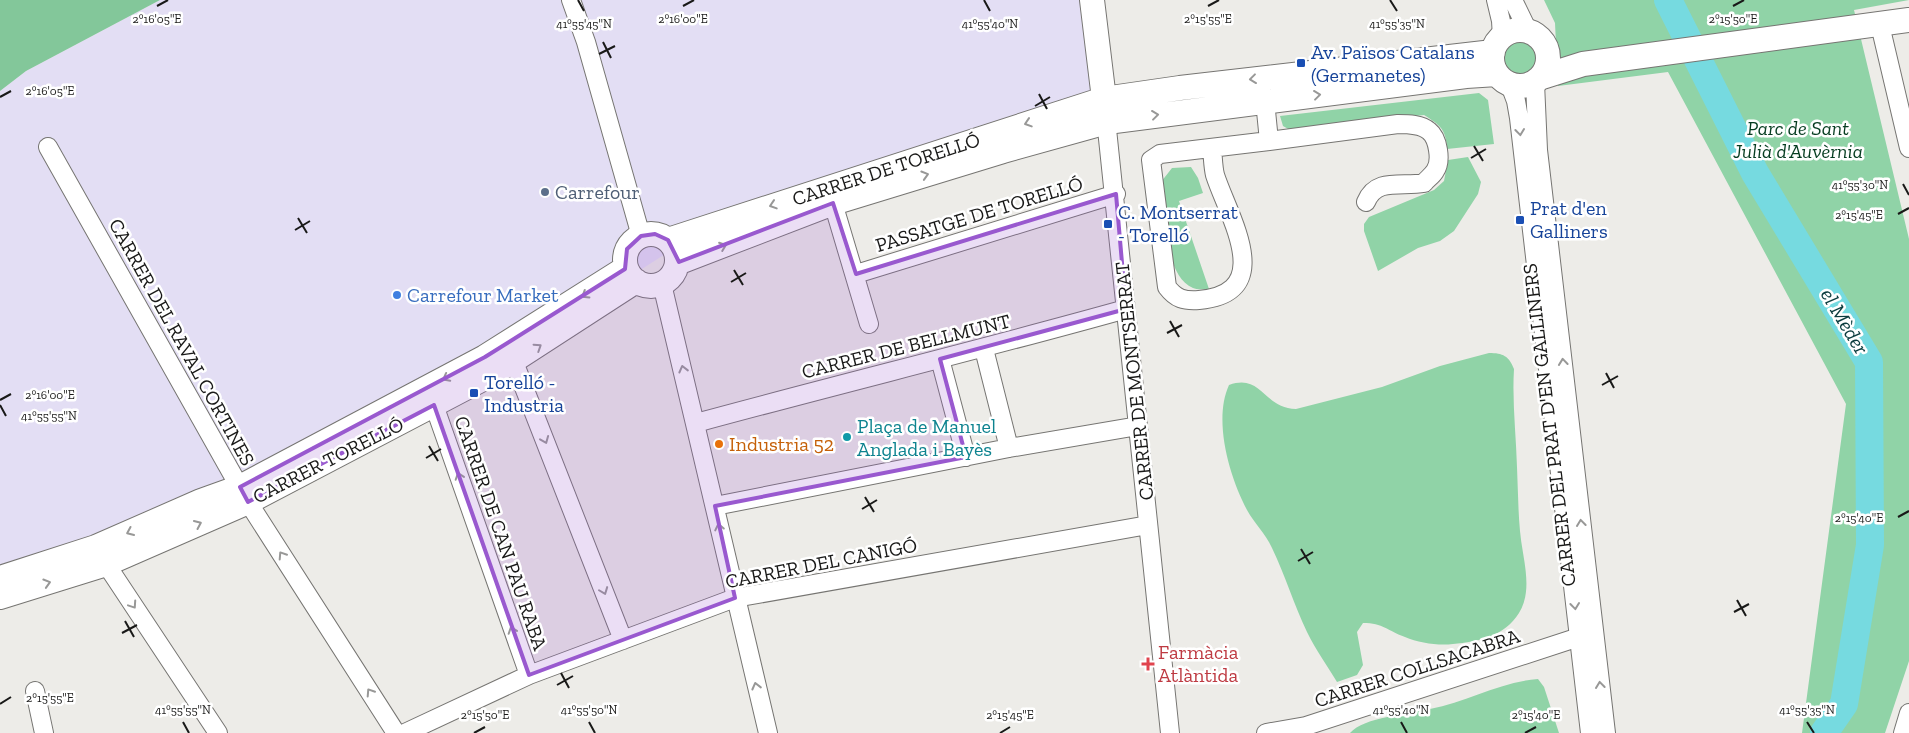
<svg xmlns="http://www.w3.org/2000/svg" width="1909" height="733" font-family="'Zilla Slab',serif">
<rect width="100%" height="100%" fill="#edece8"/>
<path fill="#e3def4" d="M 160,0 L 1093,0 L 1106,113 L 670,251 L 508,355 L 0,589 L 0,91 L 26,71 Z"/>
<path fill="#90d3a7" d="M 1544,0 L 1909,0 L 1854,10 L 1909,239 L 1909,661 L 1885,733 L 1802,733 L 1846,404 L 1668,72 L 1558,86 L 1555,23 Z
M1501 58a18 18 0 1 1 36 0a18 18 0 1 1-36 0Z
M 1479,93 L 1488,100 L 1494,144 L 1447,149 C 1446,129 1440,125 1424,115 L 1290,130 L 1283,126 L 1280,116 Z
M 1468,157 L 1481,182 L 1478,194 L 1454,231 L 1440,241 L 1418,248 L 1378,271 L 1364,231 L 1364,224 L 1369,217 L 1434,190 L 1444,181 L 1448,160 Z
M 1191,167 L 1198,178 L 1203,193 L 1179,201 L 1209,289 C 1204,289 1197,290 1193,288 C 1163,275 1165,211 1161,182 L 1172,168 Z
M 1489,353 C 1503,353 1509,356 1514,369 C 1512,401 1516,434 1517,467 C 1518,488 1518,510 1520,531 C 1522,557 1534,589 1519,613 C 1505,636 1478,642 1453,644 C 1439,646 1419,643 1405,637 C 1388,631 1383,623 1363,623 L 1357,632 L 1363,665 L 1357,675 L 1337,682 C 1327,665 1315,649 1307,632 C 1294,605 1285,575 1272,548 C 1265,533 1254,523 1247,510 C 1229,476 1213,420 1229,385 C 1262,373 1263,408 1296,409 L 1382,387 L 1440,366 Z
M 1538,679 L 1544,687 L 1559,733 L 1350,733 C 1364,717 1409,714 1430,709 C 1467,702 1500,682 1538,679 Z"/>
<path fill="#83c79a" d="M 0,0 L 160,0 L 26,71 L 0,91 Z"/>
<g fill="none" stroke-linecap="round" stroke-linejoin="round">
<path stroke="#76dae0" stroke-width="28" d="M 1668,0 L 1755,173 L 1869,362 L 1870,545 L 1844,704 L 1824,733"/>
<g stroke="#767572" stroke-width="20">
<path id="street" d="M 571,0 L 586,42 L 641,236
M 1496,0 L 1501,21 L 1502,37
M 1513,0 L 1528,31
M 1880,25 L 1909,148
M 1535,83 L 1538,150 L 1606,733
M 1510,85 L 1516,101 L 1519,118 L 1590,733
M 1105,110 L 1170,733
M 1269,141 L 1398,124 C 1408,124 1421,124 1429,131 C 1438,138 1442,161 1435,171 C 1432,176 1427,179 1424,183 C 1402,187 1376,177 1366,202
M 48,147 L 248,502 L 396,733
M 1212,149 C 1213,157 1213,167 1215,175 C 1228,216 1278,293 1199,300 C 1184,301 1176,299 1167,287 L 1151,160 L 1160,154 L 1269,141 L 1265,101
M 833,203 L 869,324
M 856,274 L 1116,194
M 662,284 L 768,733
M 984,349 L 1009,448
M 940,359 L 966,457
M 514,362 L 623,640
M 434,405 L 529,675
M 696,423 C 839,384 983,349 1126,309
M 715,506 L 1009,448 L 1138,426
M 106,564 L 218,733
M 35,691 L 44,733
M 405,733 L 529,675 L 735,598 L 1148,525
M 1266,733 L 1306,726 L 1579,637
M 1903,733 L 1909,713"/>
</g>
<g stroke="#767572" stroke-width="26">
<path id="secondary" d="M 1092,0 L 1104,99
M1492 58a28 28 0 1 1 56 0a28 28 0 1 1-56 0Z
M 1542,77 L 1583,64 L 1909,20
M625 260a26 26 0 1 1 52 0a26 26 0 1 1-52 0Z
M 668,240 L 1104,99 L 1180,88 L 1493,52
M 677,263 L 833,203 L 1003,151 L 1107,122 L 1466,76 L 1497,74
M 0,578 L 96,547 L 201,501 L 240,487 L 485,357 L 626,268
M 0,597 L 106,564 L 248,502 L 494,373 L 636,281"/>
</g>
<use href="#street" stroke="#fff" stroke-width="18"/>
<use href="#secondary" stroke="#fff" stroke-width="24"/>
</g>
<defs><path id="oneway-chevron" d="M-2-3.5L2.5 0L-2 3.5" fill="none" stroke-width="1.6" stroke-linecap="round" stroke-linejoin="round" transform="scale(1.25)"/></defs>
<g stroke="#989897">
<use href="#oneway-chevron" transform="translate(1253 79) rotate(173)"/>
<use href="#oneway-chevron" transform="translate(1317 95) rotate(-7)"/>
<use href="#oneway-chevron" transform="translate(1155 115) rotate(-7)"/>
<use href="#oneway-chevron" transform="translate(1028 123) rotate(162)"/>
<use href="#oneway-chevron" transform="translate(1520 132) rotate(83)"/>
<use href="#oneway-chevron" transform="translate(925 175) rotate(-17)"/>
<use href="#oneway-chevron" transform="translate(773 205) rotate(162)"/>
<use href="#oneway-chevron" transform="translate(723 246) rotate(-21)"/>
<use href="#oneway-chevron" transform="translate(585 295) rotate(148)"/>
<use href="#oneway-chevron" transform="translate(538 347) rotate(-33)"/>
<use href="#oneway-chevron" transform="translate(1563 362) rotate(-96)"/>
<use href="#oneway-chevron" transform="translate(683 369) rotate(-104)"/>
<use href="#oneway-chevron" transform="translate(446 378) rotate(152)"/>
<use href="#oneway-chevron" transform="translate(545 440) rotate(68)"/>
<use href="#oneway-chevron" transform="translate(459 476) rotate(-109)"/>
<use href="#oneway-chevron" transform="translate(1581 523) rotate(-97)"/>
<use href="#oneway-chevron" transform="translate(198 524) rotate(-24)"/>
<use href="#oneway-chevron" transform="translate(719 527) rotate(-102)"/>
<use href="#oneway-chevron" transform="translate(130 532) rotate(156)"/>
<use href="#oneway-chevron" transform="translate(282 555) rotate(-123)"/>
<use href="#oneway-chevron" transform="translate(47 583) rotate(-17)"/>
<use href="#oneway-chevron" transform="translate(604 591) rotate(69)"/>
<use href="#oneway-chevron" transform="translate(133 605) rotate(56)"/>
<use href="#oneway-chevron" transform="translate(1575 606) rotate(83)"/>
<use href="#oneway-chevron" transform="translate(512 630) rotate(-109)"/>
<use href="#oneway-chevron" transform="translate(1600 685) rotate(-97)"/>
<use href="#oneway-chevron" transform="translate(756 686) rotate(-104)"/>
<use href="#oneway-chevron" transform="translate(370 692) rotate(-123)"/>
</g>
<path fill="#9959cf" fill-opacity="0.2" stroke="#9959cf" stroke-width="4" stroke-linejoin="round" d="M 1116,194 L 1126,309 L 940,359 L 966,457 L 715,506 L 735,598 L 529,675 L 434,405 L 248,502 L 240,487 L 485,357 L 625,269 L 627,249 L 641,236 L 655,234 L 668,240 L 679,262 L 833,203 L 856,274 Z"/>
<path fill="none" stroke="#191918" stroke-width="2" d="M 578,0 L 584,11M 984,0 L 990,11M 1390,0 L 1397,11M 157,6 L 168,0M 683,6 L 694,0M 1208,6 L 1219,0M 1733,6 L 1744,0M 603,42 L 611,58M 599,54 L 615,46M 1039,94 L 1047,109M 0,97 L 11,91M 1035,106 L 1050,97M 1474,146 L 1483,161M 1471,158 L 1486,149M 1903,184 L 1909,195M 1898,214 L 1909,208M 298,218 L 307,233M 295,230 L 310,221M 734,270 L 743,285M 731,282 L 746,273M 1170,321 L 1179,337M 1167,333 L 1182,325M 1606,373 L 1614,388M 1602,385 L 1618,376M 0,400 L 11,394M 0,405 L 6,416M 429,446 L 438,461M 426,458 L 441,449M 865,497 L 874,512M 862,509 L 877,500M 1898,517 L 1909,511M 1301,549 L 1310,564M 1298,561 L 1313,552M 1737,600 L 1746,616M 1734,612 L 1749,604M 125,621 L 134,637M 122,633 L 137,625M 561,673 L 569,688M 557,685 L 573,676M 0,704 L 11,697M 183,722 L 189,733M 589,722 L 595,733M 1401,722 L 1407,733M 1807,722 L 1814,733M 474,733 L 485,727M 1000,733 L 1010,727M 1525,733 L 1536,727"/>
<g fill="#1a4fb4" stroke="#fff" stroke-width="2">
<rect x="1296" y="58" width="10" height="10" rx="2.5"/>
<rect x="1515" y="215" width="10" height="10" rx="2.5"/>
<rect x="1103" y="219" width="10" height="10" rx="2.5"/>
<rect x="469" y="388" width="10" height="10" rx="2.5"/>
</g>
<circle fill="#5c6f8a" stroke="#fff" stroke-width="2" cx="545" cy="192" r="5"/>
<circle fill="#3f7fe0" stroke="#fff" stroke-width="2" cx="397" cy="295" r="5"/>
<circle fill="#0f9aa8" stroke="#fff" stroke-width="2" cx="847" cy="437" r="5"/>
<circle fill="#e8710a" stroke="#fff" stroke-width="2" cx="719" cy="444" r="5"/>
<path fill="#e0444e" stroke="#fff" stroke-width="2" d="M1145.5 656.5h5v5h5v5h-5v5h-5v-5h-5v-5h5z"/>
<g text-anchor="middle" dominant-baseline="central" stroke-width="5" stroke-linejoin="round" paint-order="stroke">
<g font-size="20" fill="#164399" stroke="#fff" text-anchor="start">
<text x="1311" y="52">Av. Països Catalans<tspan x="1311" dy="23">(Germanetes)</tspan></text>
<text x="1530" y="208">Prat d'en<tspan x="1530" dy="23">Galliners</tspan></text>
<text x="1118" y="212">C. Montserrat<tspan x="1118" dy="23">- Torelló</tspan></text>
<text x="484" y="382">Torelló -<tspan x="484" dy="23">Industria</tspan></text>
</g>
<g font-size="20" font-style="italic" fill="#063d21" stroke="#fff">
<text x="1798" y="128">Parc de Sant<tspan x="1798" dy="23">Julià d'Auvèrnia</tspan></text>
</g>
<g font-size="20" fill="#191918" stroke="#fff">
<text transform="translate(886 169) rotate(-18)">CARRER DE TORELLÓ</text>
<text transform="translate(979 214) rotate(-17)">PASSATGE DE TORELLÓ</text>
<text transform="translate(182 342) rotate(61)">CARRER DEL RAVAL CORTINES</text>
<text transform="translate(906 346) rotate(-14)">CARRER DE BELLMUNT</text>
<text transform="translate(1134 381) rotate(-96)">CARRER DE MONTSERRAT</text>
<text transform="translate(1549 425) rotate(-97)">CARRER DEL PRAT D'EN GALLINERS</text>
<text transform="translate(328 460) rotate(-27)">CARRER TORELLÓ</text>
<text transform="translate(501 533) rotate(71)">CARRER DE CAN PAU RABA</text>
<text transform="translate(821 563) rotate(-11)">CARRER DEL CANIGÓ</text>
<text transform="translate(1417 668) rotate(-18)">CARRER COLLSACABRA</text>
</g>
<g font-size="20" fill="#4e5e75" stroke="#fff" text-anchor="start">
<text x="555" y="192">Carrefour</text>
</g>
<g font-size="20" fill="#366cbe" stroke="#fff" text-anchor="start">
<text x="407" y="295">Carrefour Market</text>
</g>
<g font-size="20" fill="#0d838f" stroke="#fff" text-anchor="start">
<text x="857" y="426">Plaça de Manuel<tspan x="857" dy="23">Anglada i Bayès</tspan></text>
</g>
<g font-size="20" fill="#c56008" stroke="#fff" text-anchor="start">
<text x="729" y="444">Industria 52</text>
</g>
<g font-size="20" fill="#be3a42" stroke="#fff" text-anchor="start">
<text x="1158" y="652">Farmàcia<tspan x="1158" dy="23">Atlàntida</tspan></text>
</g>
<g font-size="21" font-style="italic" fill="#0b3c3e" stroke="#fff">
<text transform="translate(1845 321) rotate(59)">el Mèder</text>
</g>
</g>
<g font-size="12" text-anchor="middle" fill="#191918" stroke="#fff" stroke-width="5" stroke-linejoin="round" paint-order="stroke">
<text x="157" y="23">2°16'05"E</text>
<text x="1208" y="23">2°15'55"E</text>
<text x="1733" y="23">2°15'50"E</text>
<text x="683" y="23">2°16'00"E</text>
<text x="584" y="28">41°55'45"N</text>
<text x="990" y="28">41°55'40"N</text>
<text x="1397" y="28">41°55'35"N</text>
<text x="50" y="95">2°16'05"E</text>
<text x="1860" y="189">41°55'30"N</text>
<text x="1859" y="219">2°15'45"E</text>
<text x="50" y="399">2°16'00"E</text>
<text x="49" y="420">41°55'55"N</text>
<text x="1859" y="522">2°15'40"E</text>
<text x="50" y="702">2°15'55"E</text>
<text x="183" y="714">41°55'55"N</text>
<text x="589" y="714">41°55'50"N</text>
<text x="1401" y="714">41°55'40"N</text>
<text x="1807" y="714">41°55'35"N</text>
<text x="485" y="719">2°15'50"E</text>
<text x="1010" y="719">2°15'45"E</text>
<text x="1536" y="719">2°15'40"E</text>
</g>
</svg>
